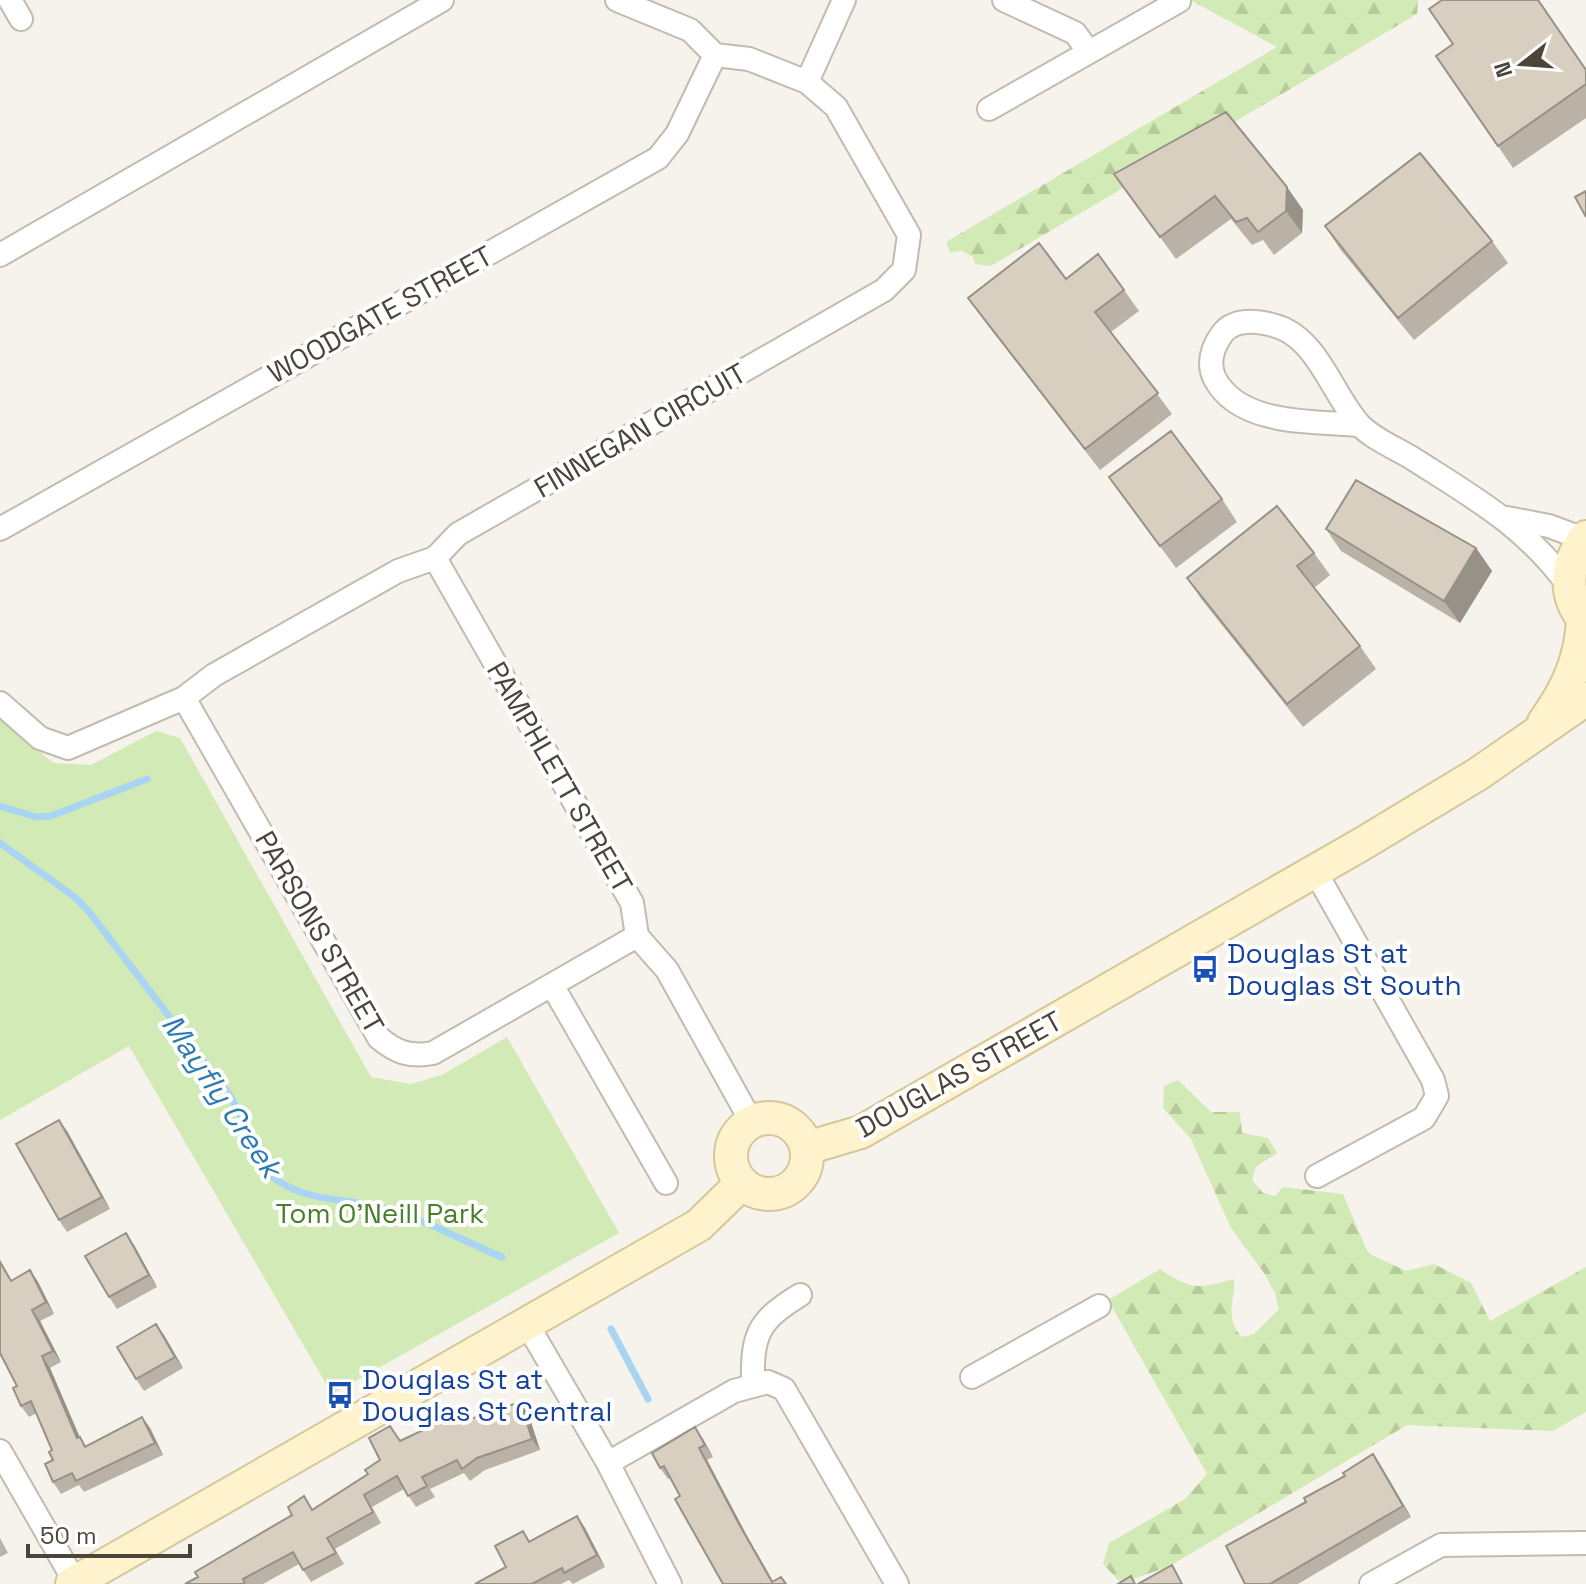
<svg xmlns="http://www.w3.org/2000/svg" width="1586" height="1584" font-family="'Space Grotesk',sans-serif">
<defs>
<pattern id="forest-firs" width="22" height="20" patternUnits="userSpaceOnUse" patternTransform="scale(2)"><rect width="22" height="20" fill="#d2eab5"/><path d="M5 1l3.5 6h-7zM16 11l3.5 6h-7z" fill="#b6ca9c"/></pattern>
</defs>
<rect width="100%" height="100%" fill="#f6f3ec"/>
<path fill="#d2eab5" d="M 0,717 L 53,763 L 91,765 L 156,731 L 180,738 L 371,1077 L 411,1084 L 442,1075 L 507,1037 L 619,1233 L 332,1394 L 129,1046 L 0,1120 Z"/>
<path fill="url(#forest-firs)" d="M 1190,0 L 1418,0 L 1417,14 L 991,266 L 975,264 L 973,257 L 962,251 L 950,252 L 946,242 L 1277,47 Z
M 1178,1080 L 1211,1112 L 1240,1112 L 1242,1133 L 1268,1138 L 1277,1153 L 1256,1167 L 1252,1180 L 1263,1193 L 1275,1196 L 1283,1187 L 1343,1194 L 1368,1253 L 1406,1271 L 1434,1264 L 1471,1283 L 1490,1321 L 1586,1267 L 1586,1412 L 1553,1431 L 1407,1425 L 1168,1567 L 1121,1583 L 1103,1564 L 1109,1543 L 1185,1499 L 1207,1474 L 1108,1300 L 1160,1269 C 1190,1290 1200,1289 1234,1279 C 1235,1303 1224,1317 1242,1337 L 1254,1334 L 1279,1309 L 1275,1293 L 1264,1273 L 1231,1228 L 1191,1139 L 1163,1108 L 1164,1086 Z"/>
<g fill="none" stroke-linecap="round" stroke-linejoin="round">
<path stroke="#a9d4f2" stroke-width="7" d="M 0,806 L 36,817 L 51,816 L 147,779
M 0,843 L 76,898 L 90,913 L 231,1097 L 273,1177 C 304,1202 344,1198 380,1207 C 421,1217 463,1241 502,1257
M 611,1329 L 648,1399"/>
<g stroke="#c2bbae" stroke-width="26">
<path id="minor" d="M 10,0 L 21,19
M 1004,0 L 1075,33 L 1089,52
M 807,82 L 844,0
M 989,109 L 1179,1
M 0,255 L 442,0
M 1359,425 C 1314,421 1240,426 1215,379 C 1207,363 1212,348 1222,334 C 1235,316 1265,321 1284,329 C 1319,345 1334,396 1359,424 C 1372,439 1398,449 1415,460 C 1476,499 1525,526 1569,586
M 1507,518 L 1549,526 L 1584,539
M 0,529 L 658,158 L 677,134 L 715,55
M 435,558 L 632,903 L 637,936 L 667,970 L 751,1121
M 184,698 L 379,1038 C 397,1053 410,1057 433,1053 L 637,936
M 0,703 L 40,738 L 68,748 L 184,698 L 214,675 L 398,571 L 435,558 L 458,534 L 884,290 L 904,270 L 909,235 L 836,107 L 807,82 L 749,59 L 715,55 L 690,30 L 617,0
M 1315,871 L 1433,1080 L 1437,1096 L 1424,1118 L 1317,1176
M 552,985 L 666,1183
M 527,1324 L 608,1463 L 670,1584
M 972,1377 L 1099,1306
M 753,1383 C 752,1334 758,1321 800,1295
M 0,1451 L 75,1582
M 608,1463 L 734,1391 L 768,1382 L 784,1389 L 897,1584
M 1371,1584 L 1441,1545 L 1586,1543"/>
</g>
<g stroke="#d6c79b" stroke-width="36">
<path id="secondary" d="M 1586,537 C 1565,563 1563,597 1586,622
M 1544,722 C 1567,690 1581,660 1583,620
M731 1156a38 38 0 1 1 76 0a38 38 0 1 1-76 0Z
M 807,1148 L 861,1132 L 1362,844 L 1478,774 L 1586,699
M 72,1584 L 699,1225 L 742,1183"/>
</g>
<use href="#minor" stroke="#fff" stroke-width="22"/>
<use href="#secondary" stroke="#fff3cd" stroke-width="32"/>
</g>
<path fill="#bab2a6" d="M 1453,44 L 1586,70 L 1586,118 L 1513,168 L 1436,56 Z
M 1287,187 L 1303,210 L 1302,233 L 1274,255 L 1263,240 L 1252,245 L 1231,219 L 1176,259 L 1130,196 Z
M 1325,226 L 1492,241 L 1508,263 L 1414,340 L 1340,249 Z
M 1066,279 L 1124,290 L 1139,311 L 1111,332 L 1172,414 L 1100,470 L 983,319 L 968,298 Z
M 1109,477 L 1222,499 L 1237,522 L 1176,568 Z
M 1326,529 L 1476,548 L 1492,571 L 1460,623 L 1341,551 Z
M 1314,553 L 1330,575 L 1314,588 L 1360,646 L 1376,669 L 1303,727 L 1202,600 L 1187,578 Z
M 67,1131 L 110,1209 L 67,1232 L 59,1220 Z
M 134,1245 L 157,1287 L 117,1309 L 109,1297 Z
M 0,1260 L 12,1281 L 30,1270 L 38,1282 L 54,1314 L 40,1321 L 61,1362 L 50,1368 L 79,1437 L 86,1446 L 142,1417 L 150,1428 L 163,1455 L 84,1492 L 79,1485 L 61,1494 L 53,1482 L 52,1450 L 37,1413 L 29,1417 L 21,1406 L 17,1386 L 0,1353 Z
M 164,1335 L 183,1368 L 144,1391 L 136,1379 Z
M 528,1413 L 540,1450 L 485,1470 L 470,1481 L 464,1473 L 430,1489 L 435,1497 L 416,1507 L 404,1489 L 372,1507 L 381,1523 L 335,1549 L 344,1564 L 311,1582 L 299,1564 L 263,1584 L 185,1584 L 313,1509 L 368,1474 L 400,1441 L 460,1423 Z
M 703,1439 L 713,1457 L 707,1460 L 747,1536 L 773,1581 L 781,1577 L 787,1584 L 723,1584 L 680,1496 L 670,1478 L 668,1479 L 660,1468 Z
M 1373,1454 L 1381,1466 L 1411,1517 L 1298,1584 L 1245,1584 L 1306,1502 Z
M 577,1516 L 585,1528 L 605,1567 L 573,1584 L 569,1580 L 561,1584 L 475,1584 L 506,1567 L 531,1542 Z
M 0,1538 L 8,1553 L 0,1557 Z"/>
<path fill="#979187" d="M 1287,187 L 1303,210 L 1302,233 L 1286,211 Z
M 1476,548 L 1492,571 L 1460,623 L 1444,601 Z
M 59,1120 L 67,1131 L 110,1209 L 102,1197 Z
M 126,1233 L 134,1245 L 157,1287 L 149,1275 Z
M 30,1270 L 38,1282 L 54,1314 L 46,1302 Z
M 32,1310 L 40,1321 L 61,1362 L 53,1351 Z
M 156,1324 L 164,1335 L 183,1368 L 175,1357 Z
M 42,1356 L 50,1368 L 85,1449 L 77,1438 Z
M 520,1402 L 528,1413 L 540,1450 L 532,1439 Z
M 142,1417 L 150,1428 L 163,1455 L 155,1443 Z
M 695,1427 L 703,1439 L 713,1457 L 705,1445 Z
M 699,1448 L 707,1460 L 747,1536 L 775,1584 L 739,1524 Z
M 1373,1454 L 1381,1466 L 1411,1517 L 1403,1506 Z
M 577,1516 L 585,1528 L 605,1567 L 597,1555 Z"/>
<path fill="#d8cfc1" stroke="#979187" stroke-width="2" d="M 1442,0 L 1538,0 L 1586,70 L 1586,84 L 1498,146 L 1436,56 L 1453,44 L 1429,9 Z
M 1226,112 L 1287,187 L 1286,211 L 1258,232 L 1247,218 L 1236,222 L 1215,196 L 1160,237 L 1114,174 Z
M 1420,153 L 1492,241 L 1398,318 L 1325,226 Z
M 1586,191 L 1586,217 L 1575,197 Z
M 1039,243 L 1066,279 L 1098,254 L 1124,290 L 1095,312 L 1158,393 L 1085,449 L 968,298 Z
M 1171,431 L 1222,499 L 1160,546 L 1109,477 Z
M 1356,480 L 1476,548 L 1444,601 L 1326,529 Z
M 1277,506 L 1314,553 L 1297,566 L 1360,646 L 1287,704 L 1187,578 Z
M 59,1120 L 102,1197 L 59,1220 L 16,1144 Z
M 126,1233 L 149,1275 L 109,1297 L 85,1256 Z
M 0,1262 L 11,1281 L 30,1270 L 46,1302 L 32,1310 L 53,1351 L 42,1356 L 77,1438 L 80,1437 L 85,1447 L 142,1417 L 155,1443 L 76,1481 L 72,1473 L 53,1482 L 45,1464 L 53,1460 L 49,1452 L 52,1450 L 31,1401 L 21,1406 L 13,1388 L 17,1386 L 0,1353 Z
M 156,1324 L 175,1357 L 136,1379 L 117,1347 Z
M 520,1402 L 532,1439 L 477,1458 L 462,1469 L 457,1460 L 422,1477 L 427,1486 L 408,1496 L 397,1476 L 364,1495 L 373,1512 L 327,1538 L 336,1553 L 303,1570 L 293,1552 L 243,1579 L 245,1584 L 185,1584 L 198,1577 L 195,1572 L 292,1515 L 288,1507 L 304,1496 L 312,1510 L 368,1474 L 365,1470 L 380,1460 L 369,1438 L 390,1426 L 400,1441 L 455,1415 L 459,1423 Z
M 695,1427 L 705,1445 L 699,1448 L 739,1524 L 772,1582 L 781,1577 L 786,1584 L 723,1584 L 675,1499 L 680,1496 L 664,1466 L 660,1468 L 652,1453 Z
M 1373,1454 L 1403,1506 L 1270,1584 L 1245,1584 L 1226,1546 L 1306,1502 L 1304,1498 L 1345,1476 L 1343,1473 Z
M 577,1516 L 597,1555 L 564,1573 L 562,1568 L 532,1584 L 475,1584 L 506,1567 L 495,1546 L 523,1531 L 529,1542 Z
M 1172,1565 L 1182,1584 L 1138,1584 Z
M 1131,1576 L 1135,1584 L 1118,1584 Z"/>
<defs>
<g id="bus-bare" transform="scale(2.16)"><path d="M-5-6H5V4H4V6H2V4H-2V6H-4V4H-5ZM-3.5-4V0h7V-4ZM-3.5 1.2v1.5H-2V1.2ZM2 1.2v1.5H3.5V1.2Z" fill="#1a4fb4" stroke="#fff" stroke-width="2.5" paint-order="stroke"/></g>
</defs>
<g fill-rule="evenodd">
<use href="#bus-bare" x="1205" y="969"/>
<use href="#bus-bare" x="340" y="1395"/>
</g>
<g text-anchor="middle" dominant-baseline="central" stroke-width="8" stroke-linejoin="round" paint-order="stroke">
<g font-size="28" fill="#4b4439" stroke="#fff">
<text transform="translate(380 314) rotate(-29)">WOODGATE STREET</text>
<text transform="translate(640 430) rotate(-30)">FINNEGAN CIRCUIT</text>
<text transform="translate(560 777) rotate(60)">PAMPHLETT STREET</text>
<text transform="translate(320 932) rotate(60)">PARSONS STREET</text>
<text transform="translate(959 1074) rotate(-29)">DOUGLAS STREET</text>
</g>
<g font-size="28" fill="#164399" stroke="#fff" text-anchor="start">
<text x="1227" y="953">Douglas St at<tspan x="1227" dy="32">Douglas St South</tspan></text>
<text x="362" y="1379">Douglas St at<tspan x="362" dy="32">Douglas St Central</tspan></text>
</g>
<g font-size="28" fill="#4a7f2a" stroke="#fff">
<text x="380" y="1213">Tom O'Neill Park</text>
</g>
<g font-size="30" font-style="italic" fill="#2e7ab2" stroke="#fff">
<text transform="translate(222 1096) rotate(56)">Mayfly Creek</text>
</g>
</g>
<g transform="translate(1522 64) rotate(253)" stroke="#ffffff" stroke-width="6" paint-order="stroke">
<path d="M0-6L14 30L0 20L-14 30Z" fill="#4b4439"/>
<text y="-12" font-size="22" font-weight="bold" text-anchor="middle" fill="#4b4439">N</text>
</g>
<path d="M28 1544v12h162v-12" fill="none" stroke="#4b4439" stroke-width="4"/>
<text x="40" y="1544" font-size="24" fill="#4b4439" stroke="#ffffff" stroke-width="6" paint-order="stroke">50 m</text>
</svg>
